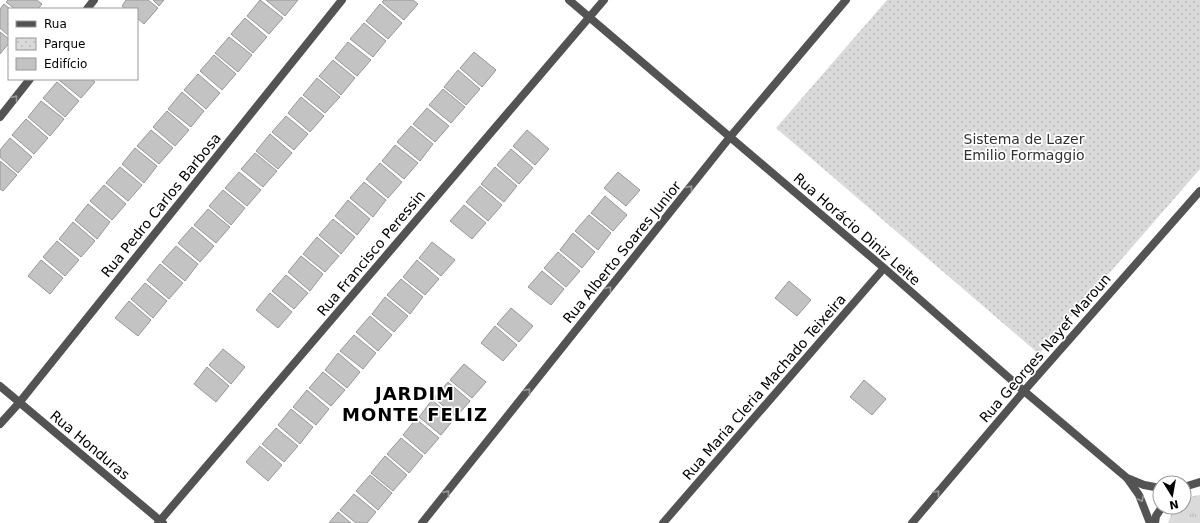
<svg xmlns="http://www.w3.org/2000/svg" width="1200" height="523" font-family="'DejaVu Sans',sans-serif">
<defs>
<pattern id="grass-tufts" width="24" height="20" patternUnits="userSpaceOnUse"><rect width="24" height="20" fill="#dadada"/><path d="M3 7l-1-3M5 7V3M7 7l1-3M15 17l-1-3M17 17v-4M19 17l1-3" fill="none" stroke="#b9b9b9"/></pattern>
<pattern id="park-dots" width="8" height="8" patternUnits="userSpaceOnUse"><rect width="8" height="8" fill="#dadada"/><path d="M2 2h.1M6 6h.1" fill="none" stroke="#b9b9b9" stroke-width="1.8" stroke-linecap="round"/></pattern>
</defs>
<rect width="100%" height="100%" fill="#fff"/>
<path fill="url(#grass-tufts)" d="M 1200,495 L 1200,523 L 1168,523 L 1171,515 L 1178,507 L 1184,507 L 1184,502 L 1193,496 Z"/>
<path fill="url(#park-dots)" d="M 887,0 L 1200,0 L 1200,169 L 1039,354 L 776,128 Z"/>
<path fill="#c3c3c3" stroke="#979797" d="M 8,0 L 37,0 L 42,4 L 38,9 L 15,9 L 6,2 Z
M 126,0 L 148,0 L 158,8 L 144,24 L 137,18 L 137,9 L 126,9 L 122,6 Z
M 153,0 L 164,0 L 159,6 Z
M 260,0 L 283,18 L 269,34 L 247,16 Z
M 266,0 L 298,0 L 285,16 Z
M 384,0 L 413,0 L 418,4 L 404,20 L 382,2 Z
M 4,4 L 10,9 L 9,9 L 9,36 L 0,28 L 0,9 Z
M 380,4 L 402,23 L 388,39 L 366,21 Z
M 245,18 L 267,37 L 253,53 L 231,34 Z
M 364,23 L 386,41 L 373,57 L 350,39 Z
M 0,32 L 9,39 L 9,43 L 0,54 Z
M 229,37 L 252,55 L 238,72 L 215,53 Z
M 348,42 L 371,60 L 357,76 L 335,58 Z
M 474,52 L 496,70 L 482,87 L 460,68 Z
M 214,55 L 236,74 L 222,90 L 200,71 Z
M 333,60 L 355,78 L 341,95 L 319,76 Z
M 458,70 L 480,89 L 466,105 L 444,87 Z
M 198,74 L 220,93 L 206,109 L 184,90 Z
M 317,78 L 340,97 L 325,113 L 303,95 Z
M 60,79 L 91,79 L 95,82 L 81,98 L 59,80 Z
M 57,82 L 79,101 L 65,117 L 43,98 Z
M 443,89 L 465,107 L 451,123 L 429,105 Z
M 182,92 L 204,111 L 191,127 L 168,109 Z
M 301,97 L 324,116 L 310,132 L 288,113 Z
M 41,101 L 64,119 L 50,136 L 28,117 Z
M 427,108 L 449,126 L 435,142 L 413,124 Z
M 167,111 L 189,130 L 175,146 L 153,127 Z
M 286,116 L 308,134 L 294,150 L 272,132 Z
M 26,119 L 48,138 L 34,154 L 12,135 Z
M 411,126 L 433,144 L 420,161 L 397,142 Z
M 151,130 L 173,148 L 159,164 L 137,146 Z
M 527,130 L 549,149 L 535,165 L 513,146 Z
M 270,134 L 292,153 L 278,169 L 256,151 Z
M 10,138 L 32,157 L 18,173 L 0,157 L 0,150 Z
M 395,145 L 418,163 L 404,179 L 382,161 Z
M 135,148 L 157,166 L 144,183 L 122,164 Z
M 511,149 L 533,168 L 519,184 L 497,165 Z
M 255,153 L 277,171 L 263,187 L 241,169 Z
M 0,161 L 17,175 L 3,191 L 0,189 Z
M 380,163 L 402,182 L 388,198 L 366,179 Z
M 120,167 L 142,185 L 128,201 L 106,183 Z
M 495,167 L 517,186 L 504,202 L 481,184 Z
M 239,172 L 261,190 L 247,206 L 225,188 Z
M 618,172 L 640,190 L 626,206 L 604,188 Z
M 364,182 L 386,200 L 373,217 L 350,198 Z
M 104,185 L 126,204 L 112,220 L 90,201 Z
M 480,186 L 502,205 L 488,221 L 466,202 Z
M 223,190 L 245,208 L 231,225 L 209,206 Z
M 605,196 L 627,215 L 613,231 L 591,213 Z
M 348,200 L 370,219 L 357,235 L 335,216 Z
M 88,204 L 110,222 L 97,239 L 75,220 Z
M 464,205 L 486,223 L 472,239 L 450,221 Z
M 208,209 L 230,227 L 216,243 L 194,225 Z
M 589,215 L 611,233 L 598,250 L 575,231 Z
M 333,219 L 355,237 L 341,254 L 319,235 Z
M 73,222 L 95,241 L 81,257 L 59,239 Z
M 192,227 L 214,246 L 200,262 L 178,243 Z
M 573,233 L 595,252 L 582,268 L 560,250 Z
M 317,237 L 339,256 L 325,272 L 303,254 Z
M 57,241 L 79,260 L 65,276 L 43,257 Z
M 432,242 L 455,260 L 441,276 L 419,258 Z
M 176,246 L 198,264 L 185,281 L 162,262 Z
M 558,252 L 580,271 L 566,287 L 544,268 Z
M 301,256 L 323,274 L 310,291 L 288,272 Z
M 41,260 L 63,278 L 50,294 L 28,276 Z
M 417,260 L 439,279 L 425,295 L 403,277 Z
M 160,264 L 183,283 L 169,299 L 147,280 Z
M 542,271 L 564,289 L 551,305 L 528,287 Z
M 286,275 L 308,293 L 294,309 L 272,291 Z
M 401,279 L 423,297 L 410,314 L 387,295 Z
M 789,281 L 811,300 L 797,316 L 775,298 Z
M 145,283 L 167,301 L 153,318 L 131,299 Z
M 270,293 L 292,312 L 278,328 L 256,310 Z
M 385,297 L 408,316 L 394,332 L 372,314 Z
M 129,301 L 151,320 L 138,336 L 115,318 Z
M 511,308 L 533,326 L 519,342 L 497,324 Z
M 370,316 L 392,335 L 378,351 L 356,332 Z
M 495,326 L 517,345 L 503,361 L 481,343 Z
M 354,335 L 376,353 L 363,369 L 340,351 Z
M 223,349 L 245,367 L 231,384 L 209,365 Z
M 338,353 L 360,372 L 347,388 L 325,370 Z
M 464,364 L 486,382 L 472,398 L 450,380 Z
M 207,367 L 229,386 L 216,402 L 194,384 Z
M 323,372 L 345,390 L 331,406 L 309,388 Z
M 864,380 L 886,399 L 872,415 L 850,397 Z
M 448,382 L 470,401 L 456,417 L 434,398 Z
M 307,390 L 329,409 L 316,425 L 293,407 Z
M 432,400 L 454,419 L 441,435 L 419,417 Z
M 291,409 L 313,427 L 300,444 L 278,425 Z
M 416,419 L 439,438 L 425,454 L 403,435 Z
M 276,428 L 298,446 L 284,462 L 262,444 Z
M 401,438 L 423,456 L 409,473 L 387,454 Z
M 260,446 L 282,465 L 268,481 L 246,462 Z
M 385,456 L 407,475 L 393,491 L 371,473 Z
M 370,475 L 392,493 L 378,510 L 356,491 Z
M 354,494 L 376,512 L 367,523 L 356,523 L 340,510 Z
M 338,512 L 351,523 L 329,523 Z"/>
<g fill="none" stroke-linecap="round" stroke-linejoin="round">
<path stroke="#535353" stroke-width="8" d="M 569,0 L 884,268 L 1024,391 L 1127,478 L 1139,495 L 1150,523
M 87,9 L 94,0
M 0,117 L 30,79
M 0,386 L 163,523
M 0,424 L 19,403 L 342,0
M 1127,478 L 1144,485 L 1160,488
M 158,523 L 604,0
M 422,523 L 730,137 L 846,0
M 663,523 L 884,268
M 912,523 L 1024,391 L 1200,191"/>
<path stroke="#535353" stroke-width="8" d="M 1184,487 L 1200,482
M 1155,523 L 1156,516 L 1162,507"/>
</g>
<defs><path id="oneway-chevron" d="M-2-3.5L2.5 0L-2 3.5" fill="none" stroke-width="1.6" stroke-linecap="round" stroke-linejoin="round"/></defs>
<g stroke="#989898">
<use href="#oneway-chevron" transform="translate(15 98) rotate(-51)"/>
<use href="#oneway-chevron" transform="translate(690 188) rotate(-51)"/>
<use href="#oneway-chevron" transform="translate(609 289) rotate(-51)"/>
<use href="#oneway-chevron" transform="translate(528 391) rotate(-51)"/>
<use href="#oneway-chevron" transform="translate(447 493) rotate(-51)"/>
<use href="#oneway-chevron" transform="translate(937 493) rotate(-50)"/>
<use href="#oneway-chevron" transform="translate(1141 499) rotate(64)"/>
</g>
<g text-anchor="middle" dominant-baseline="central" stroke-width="3.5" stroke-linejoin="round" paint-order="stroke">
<g font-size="14" fill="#313131" stroke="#fff">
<text x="1024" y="139">Sistema de Lazer<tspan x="1024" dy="16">Emilio Formaggio</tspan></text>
</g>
<g font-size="14" fill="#000" stroke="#fff">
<text transform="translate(161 205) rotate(-51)">Rua Pedro Carlos Barbosa</text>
<text transform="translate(857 229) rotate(41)">Rua Horácio Diniz Leite</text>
<text transform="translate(622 252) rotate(-51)">Rua Alberto Soares Junior</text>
<text transform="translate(371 253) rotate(-50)">Rua Francisco Peressin</text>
<text transform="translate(1045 348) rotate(-49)">Rua Georges Nayef Maroun</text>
<text transform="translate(764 387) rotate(-49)">Rua Maria Cleria Machado Teixeira</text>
<text transform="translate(90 445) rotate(40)">Rua Honduras</text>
</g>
<g font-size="18" font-weight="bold" letter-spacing="1" fill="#000" stroke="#fff">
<text x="415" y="393">JARDIM<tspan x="415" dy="21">MONTE FELIZ</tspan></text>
</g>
</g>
<rect x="8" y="8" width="130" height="72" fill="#ffffff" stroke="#999999"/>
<rect x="16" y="21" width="20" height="6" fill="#535353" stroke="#999999"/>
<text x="44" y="28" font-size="12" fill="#000000">Rua</text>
<rect x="16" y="38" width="20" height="12" fill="url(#park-dots)" stroke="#999999"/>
<text x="44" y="48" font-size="12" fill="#000000">Parque</text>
<rect x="16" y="58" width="20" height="12" fill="#c3c3c3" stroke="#999999"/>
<text x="44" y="68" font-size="12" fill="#000000">Edifício</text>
<g transform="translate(1172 495) rotate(169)"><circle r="19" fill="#ffffff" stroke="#999999"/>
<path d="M0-3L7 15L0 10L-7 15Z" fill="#000000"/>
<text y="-6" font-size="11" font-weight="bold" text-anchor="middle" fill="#000000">N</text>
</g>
</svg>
